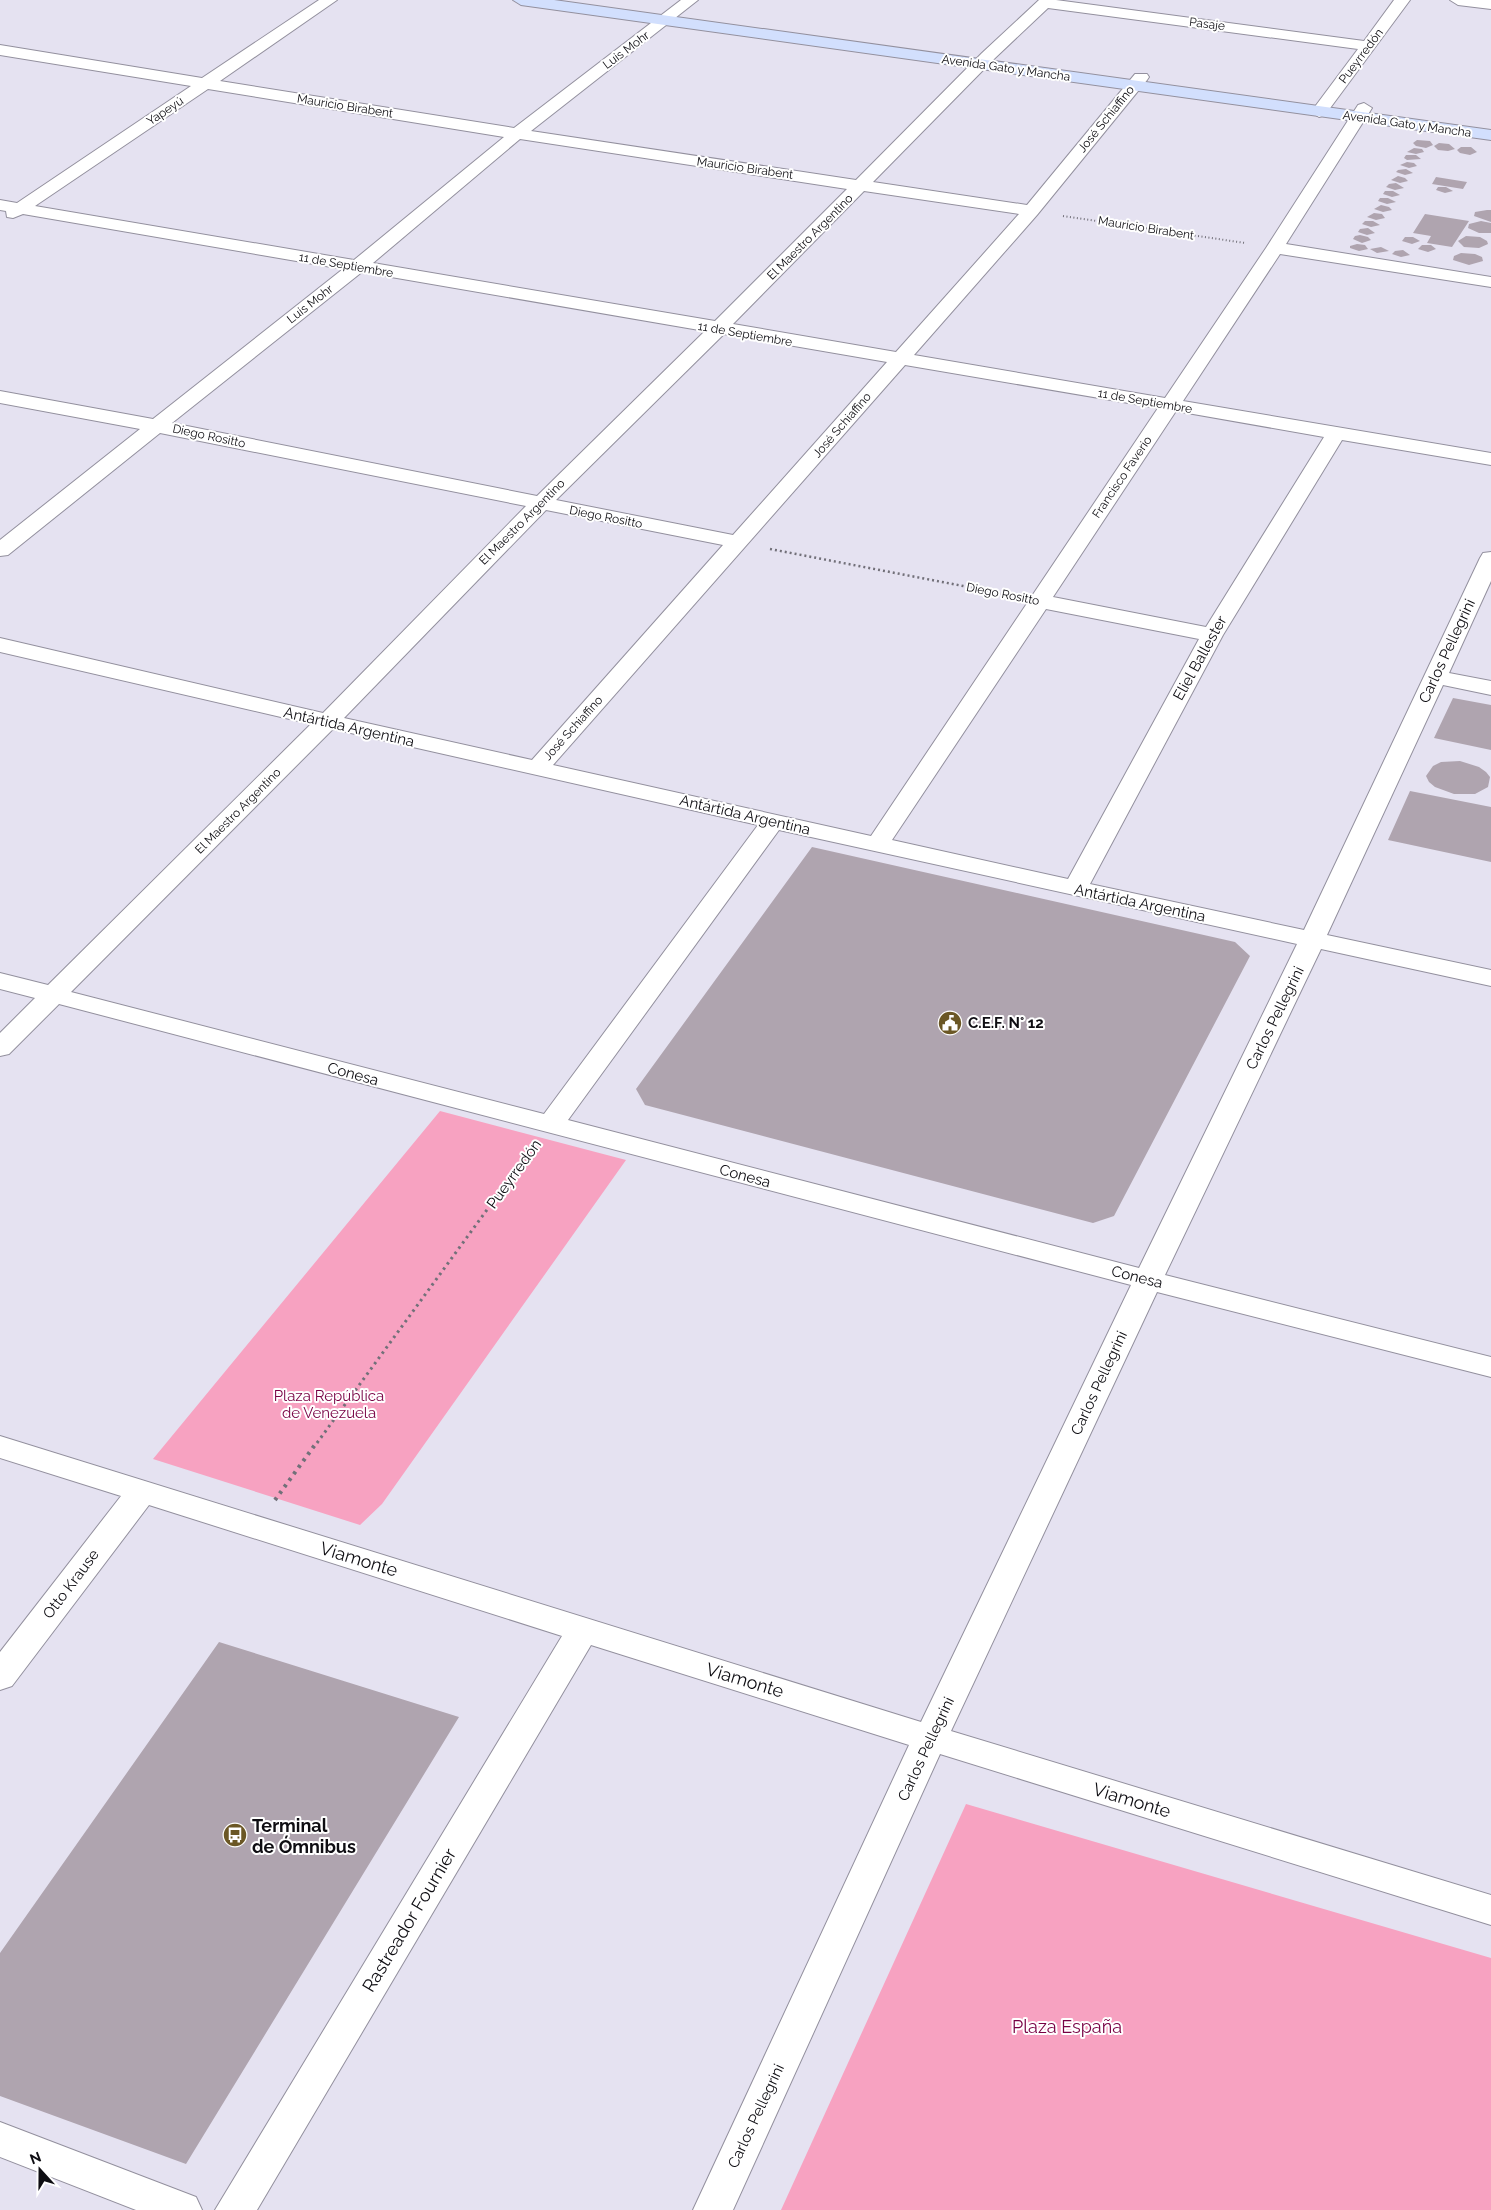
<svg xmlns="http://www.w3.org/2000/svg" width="1491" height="2210" font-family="Raleway,sans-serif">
<rect width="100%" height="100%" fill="#e5e2f1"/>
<path fill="#f7a2c1" d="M 440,1111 L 626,1160 L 382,1504 L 360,1525 L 153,1459 Z
M 966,1804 L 1491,1958 L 1491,2210 L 781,2210 Z"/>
<path fill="#afa4af" d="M 1417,140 L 1430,141 L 1433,145 L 1426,148 L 1416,146 L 1413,143 Z
M 1439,143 L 1449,144 L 1455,149 L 1448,151 L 1438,150 L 1434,146 Z
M 1461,147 L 1471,147 L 1477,152 L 1470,155 L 1460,153 L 1457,150 Z
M 1414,148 L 1422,149 L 1424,152 L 1416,154 L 1407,152 Z
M 1406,155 L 1416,155 L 1421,159 L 1407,160 L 1404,158 Z
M 1407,162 L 1414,163 L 1417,166 L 1409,168 L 1400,165 Z
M 1406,169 L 1413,173 L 1405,175 L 1396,172 L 1398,170 Z
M 1398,176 L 1405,178 L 1408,181 L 1400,183 L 1391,180 Z
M 1436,177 L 1467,182 L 1463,189 L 1432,184 Z
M 1396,183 L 1404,188 L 1395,190 L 1386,187 L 1389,184 Z
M 1446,187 L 1453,191 L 1445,193 L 1436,190 L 1438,187 Z
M 1393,191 L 1400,195 L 1392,197 L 1383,194 L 1385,191 Z
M 1388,198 L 1396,202 L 1387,204 L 1378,201 L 1380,198 Z
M 1381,205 L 1389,207 L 1392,210 L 1383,212 L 1374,209 Z
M 1487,210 L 1491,210 L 1491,222 L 1474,216 L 1475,212 Z
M 1374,213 L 1382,214 L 1385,218 L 1376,220 L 1367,217 Z
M 1425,214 L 1469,221 L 1452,247 L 1427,243 L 1431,236 L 1413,233 Z
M 1373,221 L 1380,225 L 1371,227 L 1362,224 L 1365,221 Z
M 1481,221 L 1491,223 L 1491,233 L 1479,233 L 1468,228 L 1469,224 Z
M 1368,228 L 1375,233 L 1367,235 L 1358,232 L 1360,229 Z
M 1360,235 L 1368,237 L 1371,240 L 1362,243 L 1353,239 L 1355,236 Z
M 1466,236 L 1480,237 L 1487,241 L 1488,244 L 1479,248 L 1464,247 L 1458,241 Z
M 1413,237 L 1420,241 L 1412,244 L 1402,241 L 1405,237 Z
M 1357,244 L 1365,245 L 1368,249 L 1359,251 L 1350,248 L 1350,246 Z
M 1422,245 L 1431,245 L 1436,249 L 1428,252 L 1418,249 Z
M 1381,247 L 1389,251 L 1377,253 L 1370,249 Z
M 1403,250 L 1410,255 L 1401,257 L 1392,254 L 1395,251 Z
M 1461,253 L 1475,254 L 1482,257 L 1483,261 L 1469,265 L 1453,260 L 1454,256 Z
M 1453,698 L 1491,705 L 1491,750 L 1434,738 Z
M 1460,761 L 1479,767 L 1486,772 L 1490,777 L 1488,787 L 1475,794 L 1454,794 L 1435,787 L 1429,782 L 1426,776 L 1433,766 L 1441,762 Z
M 1410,791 L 1491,807 L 1491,862 L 1388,840 Z
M 812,847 L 1235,942 L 1250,956 L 1114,1216 L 1093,1223 L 645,1105 L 636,1089 Z
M 219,1642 L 459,1717 L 186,2164 L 0,2096 L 0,1953 Z"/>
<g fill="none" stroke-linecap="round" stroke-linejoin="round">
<g stroke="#93909e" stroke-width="2">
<path id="street" d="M 319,0 L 337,0 L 220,81 L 514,128 L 681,0 L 698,0 L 531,131 L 856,180 L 982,53 L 1039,0 L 1056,0 L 1364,41 L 1394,0 L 1410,0 L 1325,115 L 1319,117 L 1311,112 L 1358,49 L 1048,8 L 994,59 L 873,182 L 1027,205 L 1135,74 L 1147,74 L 1149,77 L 1147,80 L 1037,215 L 914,355 L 1165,398 L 1266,248 L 1358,105 L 1364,103 L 1372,108 L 1286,244 L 1491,277 L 1491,287 L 1280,254 L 1183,401 L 1491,453 L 1491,465 L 1342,440 L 1223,635 L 1090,884 L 1304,930 L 1480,558 L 1483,553 L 1491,552 L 1491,581 L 1449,673 L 1491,681 L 1491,695 L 1443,685 L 1327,935 L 1491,970 L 1491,986 L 1321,949 L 1165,1275 L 1491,1357 L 1491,1377 L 1157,1292 L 951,1731 L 1491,1895 L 1491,1925 L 940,1754 L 733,2210 L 693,2210 L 909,1745 L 591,1645 L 257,2210 L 215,2210 L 562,1636 L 149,1505 L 12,1686 L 0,1690 L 0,1652 L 121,1496 L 0,1458 L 0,1436 L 921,1722 L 1131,1285 L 59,1004 L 9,1054 L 0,1056 L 0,1033 L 35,998 L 0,989 L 0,973 L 48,985 L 311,724 L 0,652 L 0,638 L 323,713 L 526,506 L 160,433 L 8,555 L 0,556 L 0,540 L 140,429 L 0,403 L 0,391 L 153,419 L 343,269 L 23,214 L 13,218 L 7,217 L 6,211 L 0,210 L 0,200 L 17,203 L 191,86 L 0,55 L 0,45 L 202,78 ZM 208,89 L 504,137 L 354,260 L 35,206 ZM 520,139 L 847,189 L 715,321 L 373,263 ZM 864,191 L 1019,214 L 896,352 L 733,324 ZM 362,272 L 705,331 L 537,496 L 172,423 ZM 724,334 L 887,362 L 733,535 L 556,500 ZM 905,365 L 1158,408 L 871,836 L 553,765 ZM 1176,411 L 1324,437 L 1206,627 L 1053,597 ZM 546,510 L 723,545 L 532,760 L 344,718 ZM 1046,609 L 1199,639 L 1068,879 L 892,840 ZM 333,729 L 758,825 L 544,1114 L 71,992 ZM 779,830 L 1297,944 L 1139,1268 L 568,1120 Z
M 1450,0 L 1491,0 L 1491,9 L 1458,5 Z
M 0,2122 L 196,2197 L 202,2210 L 136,2210 L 0,2157 Z"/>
</g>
<g stroke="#93909e" stroke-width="2">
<path id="secondary" d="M 513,0 L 554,0 L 1491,130 L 1491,140 L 521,5 Z"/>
</g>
<path stroke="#727079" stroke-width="2" stroke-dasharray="1 2.5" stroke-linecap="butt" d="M 1063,216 L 1245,243"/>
<path stroke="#727079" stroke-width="2.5" stroke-dasharray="2 3" stroke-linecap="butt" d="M 770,549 L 1010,595"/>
<path stroke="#727079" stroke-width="3" stroke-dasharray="2.5 4" stroke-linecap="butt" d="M 317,1443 L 532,1148"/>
<path stroke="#727079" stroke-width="4" stroke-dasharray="3 5" stroke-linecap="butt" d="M 275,1500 L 317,1442"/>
<use href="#street" fill="#fff" fill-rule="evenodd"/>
<use href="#secondary" fill="#d2dffd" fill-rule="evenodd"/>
</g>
<defs>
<g id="civic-disc" transform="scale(1.25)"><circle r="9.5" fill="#6b5725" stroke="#fff"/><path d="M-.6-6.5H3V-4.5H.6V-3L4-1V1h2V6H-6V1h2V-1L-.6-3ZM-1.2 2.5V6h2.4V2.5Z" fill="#fff"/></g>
<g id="bus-disc" transform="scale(1.25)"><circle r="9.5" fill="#6b5725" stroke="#fff"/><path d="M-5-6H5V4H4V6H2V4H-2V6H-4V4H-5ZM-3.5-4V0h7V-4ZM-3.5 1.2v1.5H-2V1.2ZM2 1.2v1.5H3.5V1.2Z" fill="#fff"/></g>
</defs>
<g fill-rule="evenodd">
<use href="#civic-disc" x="950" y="1023"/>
<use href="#bus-disc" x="235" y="1835"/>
</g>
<g text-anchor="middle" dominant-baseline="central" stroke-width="4" stroke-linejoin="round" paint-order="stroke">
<g font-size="12" fill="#0e0d12" stroke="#fff">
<text transform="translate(1207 24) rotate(7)">Pasaje</text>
<text transform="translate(626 50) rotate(-37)">Luis Mohr</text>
<text transform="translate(1361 56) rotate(-53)">Pueyrredón</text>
<text transform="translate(1006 68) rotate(8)">Avenida Gato y Mancha</text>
<text transform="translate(345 106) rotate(9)">Mauricio Birabent</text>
<text transform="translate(165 111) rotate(-34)">Yapeyú</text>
<text transform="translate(1106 119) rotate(-51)">José Schiaffino</text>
<text transform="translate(1407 124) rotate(8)">Avenida Gato y Mancha</text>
<text transform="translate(745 168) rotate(8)">Mauricio Birabent</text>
<text transform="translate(1146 228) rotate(9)">Mauricio Birabent</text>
<text transform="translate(810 237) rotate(-45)">El Maestro Argentino</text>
<text transform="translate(346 265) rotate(10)">11 de Septiembre</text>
<text transform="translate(310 304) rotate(-38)">Luis Mohr</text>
<text transform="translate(745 334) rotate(10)">11 de Septiembre</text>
<text transform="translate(1145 401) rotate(10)">11 de Septiembre</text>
<text transform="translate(842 425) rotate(-49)">José Schiaffino</text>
<text transform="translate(209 436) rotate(12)">Diego Rositto</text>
<text transform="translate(1122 477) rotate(-56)">Francisco Faverio</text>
<text transform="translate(606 517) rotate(11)">Diego Rositto</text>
<text transform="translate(522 522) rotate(-45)">El Maestro Argentino</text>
<text transform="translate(1003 594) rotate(11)">Diego Rositto</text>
<text transform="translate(573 728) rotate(-48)">José Schiaffino</text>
<text transform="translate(238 811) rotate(-45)">El Maestro Argentino</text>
</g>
<g font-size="15" fill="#0e0d12" stroke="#fff">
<text transform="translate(1447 651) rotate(-65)">Carlos Pellegrini</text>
<text transform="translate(1200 658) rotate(-61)">Eliel Ballester</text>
<text transform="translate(349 727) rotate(13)">Antártida Argentina</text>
<text transform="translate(745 815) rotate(13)">Antártida Argentina</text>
<text transform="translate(1140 903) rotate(12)">Antártida Argentina</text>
<text transform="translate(1275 1018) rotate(-64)">Carlos Pellegrini</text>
<text transform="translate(353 1074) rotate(15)">Conesa</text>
<text transform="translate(514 1174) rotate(-54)">Pueyrredón</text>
<text transform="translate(745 1176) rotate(15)">Conesa</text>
<text transform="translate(1137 1277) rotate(14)">Conesa</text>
<text transform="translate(1099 1383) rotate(-65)">Carlos Pellegrini</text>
<text transform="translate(71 1584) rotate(-53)">Otto Krause</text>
<text transform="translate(926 1749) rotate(-65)">Carlos Pellegrini</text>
<text transform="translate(756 2116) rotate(-65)">Carlos Pellegrini</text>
</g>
<g font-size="15" font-weight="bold" fill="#0e0d12" stroke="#fff" text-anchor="start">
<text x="968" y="1023">C.E.F. N° 12</text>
</g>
<g font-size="15" fill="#770043" stroke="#fff">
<text x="329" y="1396">Plaza República<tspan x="329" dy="17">de Venezuela</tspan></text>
</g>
<g font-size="18" fill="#0e0d12" stroke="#fff">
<text transform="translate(359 1559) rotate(17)">Viamonte</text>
<text transform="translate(745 1680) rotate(17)">Viamonte</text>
<text transform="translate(1132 1800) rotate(17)">Viamonte</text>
<text transform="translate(409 1920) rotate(-59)">Rastreador Fournier</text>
</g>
<g font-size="18" font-weight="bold" fill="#0e0d12" stroke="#fff" text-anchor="start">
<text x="252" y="1825">Terminal<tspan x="252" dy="21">de Ómnibus</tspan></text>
</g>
<g font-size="18" fill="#770043" stroke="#fff">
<text x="1067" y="2026">Plaza España</text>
</g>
</g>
<g transform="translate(40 2170) rotate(339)" stroke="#ffffff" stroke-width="4" paint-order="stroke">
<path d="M0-4L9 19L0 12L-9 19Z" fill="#0e0d12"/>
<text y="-8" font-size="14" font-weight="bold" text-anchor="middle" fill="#0e0d12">N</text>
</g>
</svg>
